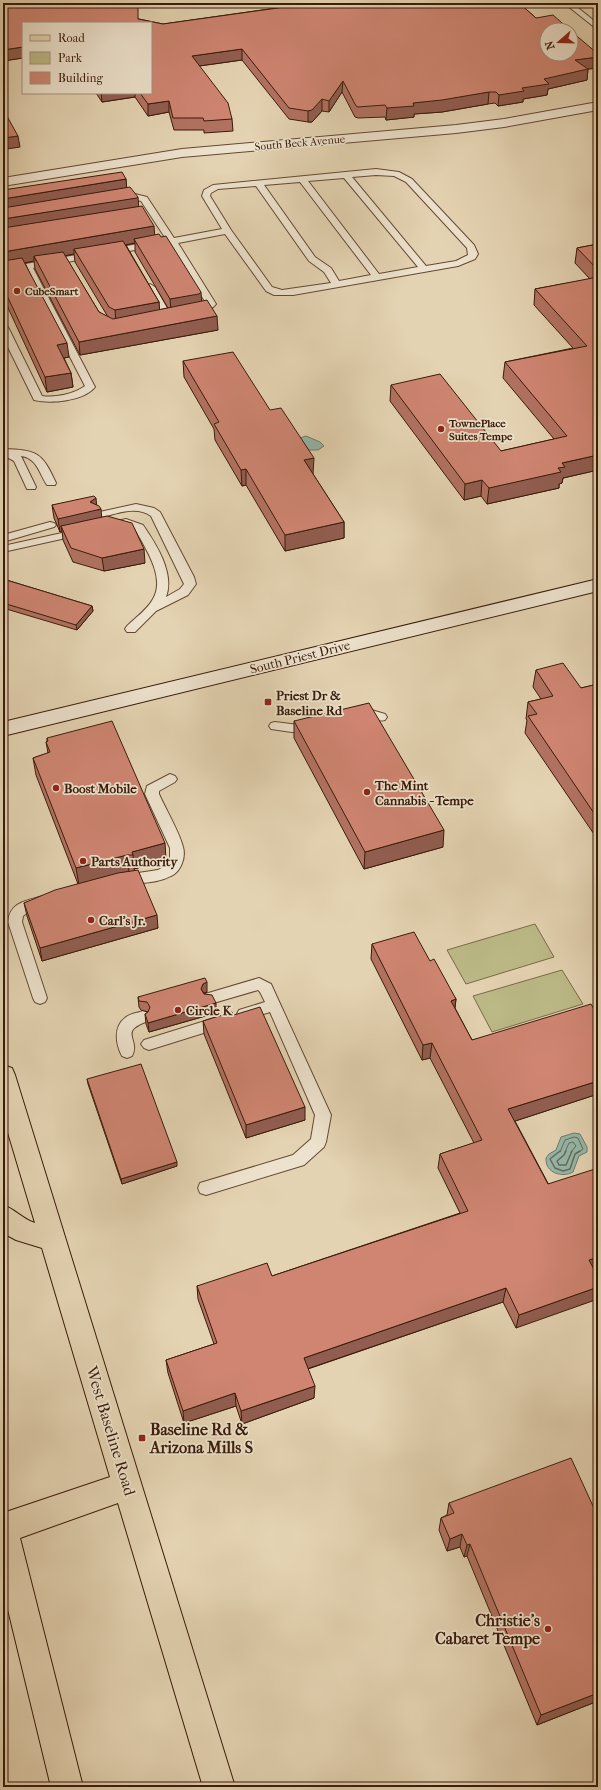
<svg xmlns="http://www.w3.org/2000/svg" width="601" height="1790" font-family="'IM FELL French Canon',serif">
<rect width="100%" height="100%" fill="#e4d3b2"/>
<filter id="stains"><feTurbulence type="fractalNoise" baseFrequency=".005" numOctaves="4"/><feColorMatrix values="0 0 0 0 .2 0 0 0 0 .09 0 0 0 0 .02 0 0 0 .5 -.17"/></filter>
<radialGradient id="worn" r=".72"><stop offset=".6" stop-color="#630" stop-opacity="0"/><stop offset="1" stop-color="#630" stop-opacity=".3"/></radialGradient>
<path fill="#bcba87" stroke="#7a6a48" d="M 535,924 L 554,957 L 466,984 L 447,950 Z
M 562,970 L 583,1004 L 492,1032 L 473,996 Z"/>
<path fill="#95b8aa" stroke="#70796a" d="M 306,436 L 320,442 L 324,446 L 318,450 L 309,450 L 300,438 Z
M 574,1133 L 580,1134 L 587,1147 L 587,1152 L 579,1156 L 573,1172 C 562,1178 545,1173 546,1158 L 549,1154 L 556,1150 L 561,1137 Z"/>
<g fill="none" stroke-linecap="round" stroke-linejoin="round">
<path stroke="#676a5a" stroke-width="1" d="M 560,1152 L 565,1140 L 574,1137 L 578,1138 L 583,1149 L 579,1152
M 565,1152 L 569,1143 L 573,1142 L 576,1146 L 571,1152"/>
<path stroke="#676a5a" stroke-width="1.5" d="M 560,1151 L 550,1159 L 555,1168 L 563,1171 L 570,1169 L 575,1154 L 580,1151
M 566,1151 L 564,1155 L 557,1161 L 559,1165 L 566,1165 L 572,1151"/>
<g stroke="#644933" stroke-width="2">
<path id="lane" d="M 564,3 L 572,3 L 598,24 L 598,30 Z
M 376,169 L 399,172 L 412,179 L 474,245 L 478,254 L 475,259 L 458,266 L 293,295 L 274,295 L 266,291 L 225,234 L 178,243 L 216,304 C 210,311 197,320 188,312 L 190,310 L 200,308 L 206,303 L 169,244 L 33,268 L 95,387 C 84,401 51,404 34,400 L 33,398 L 3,337 L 3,324 L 8,327 L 42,396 C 55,398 74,394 85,386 L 25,270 L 3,274 L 3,268 L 166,239 L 141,201 L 131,199 L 117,200 L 116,198 L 117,196 L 131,193 L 147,197 L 174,238 L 222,229 L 202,196 L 204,190 L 213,185 ZM 376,175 L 394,176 L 406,182 L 467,248 L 468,255 L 456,261 L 426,266 L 352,177 ZM 344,178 L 418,267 L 379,274 L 308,181 ZM 300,182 L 371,275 L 339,281 L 331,268 L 315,257 L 264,185 ZM 256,186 L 309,261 L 324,272 L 331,283 L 282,290 L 272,287 L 231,230 L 210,196 L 211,193 L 218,189 Z
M 150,284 L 155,287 L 172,317 L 170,319 L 164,319 L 162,317 L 145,287 Z
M 3,449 C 37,450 42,452 56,483 L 55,485 L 47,485 C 39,473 37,458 21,456 L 36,487 L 35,489 L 27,489 L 14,461 L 3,455 Z
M 136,504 L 154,508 L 160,512 L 194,577 L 196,584 L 188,595 L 156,611 L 135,632 L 127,632 L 125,629 L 127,626 C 135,618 147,610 153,599 C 166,577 145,548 135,529 L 126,526 L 112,528 L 106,525 L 108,523 L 126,519 L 143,525 C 156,544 175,573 166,597 L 180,589 L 184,584 L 151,516 C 136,505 116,514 99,518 L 93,515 L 95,513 Z
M 50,522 L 54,523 L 56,525 L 54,527 L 3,542 L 3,535 Z
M 80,529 L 84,530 L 86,532 L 84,534 L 3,552 L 3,546 Z
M 368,709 L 385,714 L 387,717 L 385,720 C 379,722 375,718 368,717 C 363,717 359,718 354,717 L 352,714 L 354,711 Z
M 275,722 L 299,725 L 312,722 L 316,723 L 318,726 L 316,729 L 299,733 L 271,729 L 269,726 L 271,723 Z
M 170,774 L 175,776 L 177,779 L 175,782 L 159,791 L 159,794 C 166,810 179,831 183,847 C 186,857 181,872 171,876 C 157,884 139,882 123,885 L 118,884 L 116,880 L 118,876 L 158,870 L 168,864 L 170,859 L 170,848 L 145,794 L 147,786 Z
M 43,896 L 48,897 L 50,901 L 48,905 L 31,910 L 23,916 L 22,922 L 47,998 L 45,1002 L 40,1004 L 35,1002 L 33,998 L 8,922 C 10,902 26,901 43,896 Z
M 259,978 L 271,984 L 331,1115 L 326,1142 L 324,1147 L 304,1165 L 206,1195 L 200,1193 L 198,1188 L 200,1183 L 293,1155 L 311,1139 L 315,1115 L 270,1012 L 244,1020 L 239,1018 L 237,1014 L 239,1010 L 265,1002 L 260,992 L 258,990 L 210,1004 L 205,1002 L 203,998 L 205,994 Z
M 143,1011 L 148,1013 L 150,1017 L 148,1021 C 117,1032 141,1039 132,1056 L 127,1058 L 122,1056 C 116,1045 113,1027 125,1018 C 129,1014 137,1013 143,1011 Z
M 221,1016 L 226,1018 L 228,1022 L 226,1026 L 149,1050 L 144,1048 L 141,1044 L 144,1040 Z"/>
</g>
<g stroke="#644933" stroke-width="2">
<path id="street" d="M 598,102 L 598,110 L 504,127 L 456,133 L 182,157 L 3,186 L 3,178 L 182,149 L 456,125 L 504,119 Z"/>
</g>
<g stroke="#391b09" stroke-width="2">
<path id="secondary" d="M 598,579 L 598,591 L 3,736 L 3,722 Z"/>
</g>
<g stroke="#391b09" stroke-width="2">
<path id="primary" d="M 3,1065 L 12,1068 L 15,1075 L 235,1787 L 203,1787 L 118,1503 L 20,1538 L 83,1787 L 51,1787 L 3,1589 L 3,1513 L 110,1477 L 42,1248 L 16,1240 L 3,1233 L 3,1205 C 15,1209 22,1219 35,1223 L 3,1116 Z"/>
</g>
<use href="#lane" fill="#ede2cd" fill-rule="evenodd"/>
<use href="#street" fill="#ede2cd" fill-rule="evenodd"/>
<use href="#secondary" fill="#ede2cd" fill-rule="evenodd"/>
<use href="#primary" fill="#e4d3b2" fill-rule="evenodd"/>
</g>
<path fill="#b27262" stroke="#391b09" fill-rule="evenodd" d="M 3,3 L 139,19 L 163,24 L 283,7 L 280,3 L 519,3 L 536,18 L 598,54 L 598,68 L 588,69 L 587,80 L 548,89 L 547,95 L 523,99 L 523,102 L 498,106 L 495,103 L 488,104 L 442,112 L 414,114 L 414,117 L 386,120 L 385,117 L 358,118 L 355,117 L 342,92 L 329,112 L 322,111 L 312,122 L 308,122 L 289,119 L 242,60 L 199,66 L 232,119 L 233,131 L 204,133 L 204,130 L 174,130 L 169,112 L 148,116 L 135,97 L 102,102 L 96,93 L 151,93 L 151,23 L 23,23 L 23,58 L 3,61 Z
M 126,179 L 126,187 L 138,207 L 154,235 L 202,301 L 218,330 L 80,355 L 35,269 L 34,261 L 25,263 L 69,357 L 64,358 L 71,373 L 73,387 L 47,392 L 3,297 L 3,190 ZM 135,243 L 135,252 L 168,308 L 159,310 L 159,302 L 126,245 ZM 74,254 L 75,262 L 108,317 L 99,312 L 65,256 Z
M 598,244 L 598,470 L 563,478 L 562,483 L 559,484 L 559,488 L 487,504 L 481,496 L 464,500 L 390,401 L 391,385 L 501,451 L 554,439 L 503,378 L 505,362 L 573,348 L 534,305 L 535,289 L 590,279 L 575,263 L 577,248 Z
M 183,361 L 270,410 L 313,474 L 344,522 L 344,538 L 285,551 L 246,485 L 242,486 L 215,440 L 214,429 L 184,377 Z
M 52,505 L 96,505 L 102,517 L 145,563 L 104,571 L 73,562 L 63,540 L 62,531 L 60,532 L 54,518 Z
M 3,579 L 92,606 L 93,611 L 77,630 L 3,608 Z
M 536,670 L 581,688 L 598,684 L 598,840 L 525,733 L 527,720 L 526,719 L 528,702 L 541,699 L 533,687 Z
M 294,721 L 443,847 L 364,869 L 294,738 Z
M 47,738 L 166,860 L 134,869 L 158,928 L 42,961 L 27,916 L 24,903 L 78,884 L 36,775 L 33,758 L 48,753 L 46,742 L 47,741 Z
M 372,944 L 430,961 L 456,999 L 455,1008 L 472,1040 L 598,1016 L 598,1094 L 515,1121 L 594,1270 L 516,1328 L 503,1302 L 308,1369 L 314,1398 L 242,1424 L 236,1406 L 184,1423 L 168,1373 L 166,1360 L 214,1344 L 198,1299 L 197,1286 L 272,1276 L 460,1213 L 438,1168 L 440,1154 L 474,1143 L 430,1058 L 422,1060 L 371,959 Z
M 207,992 L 204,994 L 216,1013 L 149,1032 L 146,1024 L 145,1014 L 148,1012 L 141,1010 L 139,1007 L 138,997 Z
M 234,1015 L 305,1120 L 246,1138 L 204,1034 L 203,1021 Z
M 87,1079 L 177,1166 L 122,1184 L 88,1084 Z
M 449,1503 L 598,1517 L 598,1701 L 537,1725 L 467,1556 L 464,1557 L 460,1547 L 447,1551 L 439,1530 L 441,1518 L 447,1515 Z"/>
<path fill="#915d50" stroke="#391b09" d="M 23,47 L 23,58 L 3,61 L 3,50 Z
M 242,49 L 242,60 L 192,67 L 192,56 Z
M 598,57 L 598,68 L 588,69 L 587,80 L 548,89 L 547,95 L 523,99 L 523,102 L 498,106 L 499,95 L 522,88 L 544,79 L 575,60 Z
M 343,81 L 342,92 L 329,112 L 329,101 Z
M 489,92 L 488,104 L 442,112 L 414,114 L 414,117 L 386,120 L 387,108 L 413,103 Z
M 101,93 L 135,93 L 135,97 L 102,102 Z
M 322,99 L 322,111 L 312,122 L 308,122 L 308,111 Z
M 169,101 L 169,112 L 148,116 L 148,104 Z
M 18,136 L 20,147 L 7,149 L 7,152 L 3,153 L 3,141 L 4,138 Z
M 126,179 L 127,192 L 3,213 L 3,199 Z
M 138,197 L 139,211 L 3,233 L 3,219 Z
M 154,226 L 155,239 L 134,239 L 135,243 L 77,254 L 74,249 L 74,254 L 36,261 L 34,256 L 34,261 L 3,267 L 3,252 Z
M 201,292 L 202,305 L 171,312 L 170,299 Z
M 159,302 L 160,315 L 116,323 L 115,310 Z
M 217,316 L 218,330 L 80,355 L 79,342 Z
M 67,343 L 69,357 L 59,359 L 57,345 Z
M 71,373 L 73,387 L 47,392 L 45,377 Z
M 598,455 L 598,470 L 563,478 L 562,483 L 559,484 L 559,488 L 487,504 L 489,488 L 558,468 L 562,463 Z
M 314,458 L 313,474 L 304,460 Z
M 246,469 L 246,485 L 242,486 L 241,470 Z
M 482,480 L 481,496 L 464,500 L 465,484 Z
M 96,498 L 97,510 L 101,509 L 102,522 L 61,526 L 62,531 L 60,532 L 58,519 L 90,502 Z
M 344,522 L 344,538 L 285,551 L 285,535 Z
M 144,549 L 145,563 L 104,571 L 102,558 Z
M 92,606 L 93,611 L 77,630 L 76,625 Z
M 444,830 L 443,847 L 364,869 L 365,852 Z
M 165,843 L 166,860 L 134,869 L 133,855 L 132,852 Z
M 127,855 L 129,872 L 79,885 L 76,868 Z
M 157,915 L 158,928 L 42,961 L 40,948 Z
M 207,982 L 207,992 L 204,993 L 201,989 L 203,984 Z
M 456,999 L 454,1014 L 451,1001 Z
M 216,1003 L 216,1013 L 149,1032 L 148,1023 Z
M 432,1043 L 430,1058 L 422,1060 L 423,1045 Z
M 598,1081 L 598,1094 L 506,1124 L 508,1109 Z
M 305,1107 L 305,1120 L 246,1138 L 246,1125 Z
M 177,1162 L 177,1166 L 122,1184 L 121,1179 Z
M 598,1257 L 598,1269 L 585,1274 L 589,1260 Z
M 598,1287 L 598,1299 L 516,1328 L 519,1315 Z
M 506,1288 L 503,1302 L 304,1370 L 304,1358 Z
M 315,1386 L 314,1398 L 242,1424 L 241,1411 Z
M 235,1393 L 236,1406 L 184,1423 L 183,1411 Z
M 462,1534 L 460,1547 L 447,1551 L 450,1539 Z
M 470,1544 L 467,1556 L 464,1557 L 467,1545 Z
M 598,1693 L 598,1701 L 537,1725 L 541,1715 Z"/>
<path fill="#cf8572" stroke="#391b09" d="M 3,3 L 138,3 L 138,19 L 163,24 L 292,6 L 289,3 L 519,3 L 536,18 L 553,15 L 570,30 L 547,30 L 547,54 L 571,54 L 571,31 L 598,54 L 598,57 L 575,60 L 588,69 L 544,79 L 549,84 L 522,88 L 524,91 L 499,95 L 496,92 L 489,92 L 442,100 L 413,103 L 414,106 L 387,108 L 385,105 L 358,107 L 356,106 L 343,81 L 329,101 L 322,99 L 312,110 L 308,111 L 289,108 L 242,49 L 192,56 L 228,103 L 232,119 L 204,121 L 203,118 L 173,118 L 169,101 L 148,104 L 140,93 L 151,93 L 151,23 L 23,23 L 23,47 L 3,50 Z
M 3,109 L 18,136 L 4,138 L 5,141 L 3,141 Z
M 122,172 L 126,179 L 3,199 L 3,190 Z
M 130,187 L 138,197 L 137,198 L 3,219 L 3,208 Z
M 142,206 L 154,226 L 3,252 L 3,228 Z
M 159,234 L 161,237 L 166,236 L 201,292 L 199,294 L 170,299 L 134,239 Z
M 123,241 L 159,302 L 115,310 L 109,307 L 74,249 Z
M 598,244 L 598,270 L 577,248 Z
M 63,252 L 99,312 L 113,319 L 207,300 L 217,316 L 79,342 L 34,256 Z
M 22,258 L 67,343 L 57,345 L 71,373 L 45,377 L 3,287 L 3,261 Z
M 598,277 L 598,455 L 562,463 L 565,467 L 558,468 L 561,472 L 489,488 L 482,480 L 465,484 L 391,385 L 440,374 L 501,451 L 567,436 L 505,362 L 587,346 L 535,289 Z
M 233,352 L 270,410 L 281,408 L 314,458 L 304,460 L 344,522 L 285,535 L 246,469 L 241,470 L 214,424 L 219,422 L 183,361 Z
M 94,496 L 96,498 L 90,502 L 99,506 L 101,509 L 58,519 L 52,505 Z
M 107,516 L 132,523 L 144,549 L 102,558 L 71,548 L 61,526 Z
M 3,579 L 92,606 L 76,625 L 3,603 Z
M 563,663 L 581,688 L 598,684 L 598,819 L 528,716 L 537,714 L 528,702 L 553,696 L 536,670 Z
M 369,703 L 444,830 L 365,852 L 294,721 Z
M 112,721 L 165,843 L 132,852 L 133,855 L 127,855 L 76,868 L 33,758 L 50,752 L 46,742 L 48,741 L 47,738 Z
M 138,870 L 157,915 L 40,948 L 24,903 L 55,890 L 118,873 Z
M 414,932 L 430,961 L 434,959 L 456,999 L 451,1001 L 472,1040 L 591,1004 L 598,1016 L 598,1081 L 508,1109 L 548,1184 L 598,1168 L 598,1257 L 589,1260 L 598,1277 L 598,1287 L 519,1315 L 506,1288 L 304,1358 L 315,1386 L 241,1411 L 235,1393 L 183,1411 L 166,1360 L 217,1343 L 197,1286 L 267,1263 L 272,1276 L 468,1211 L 440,1154 L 482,1140 L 432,1043 L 423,1045 L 372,944 Z
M 205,978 L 207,982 L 203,984 L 201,989 L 204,994 L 212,995 L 216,1003 L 148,1023 L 145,1014 L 148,1012 L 150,1007 L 147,1002 L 139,1001 L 138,997 Z
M 260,1007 L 305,1107 L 246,1125 L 203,1021 L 232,1012 L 234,1015 Z
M 141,1064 L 177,1162 L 121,1179 L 87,1079 Z
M 571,1458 L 598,1517 L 598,1693 L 541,1715 L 470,1544 L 467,1545 L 462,1534 L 450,1539 L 441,1518 L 454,1513 L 449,1503 Z"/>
<g fill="#8f2418" stroke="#ede2cd" stroke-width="1.5">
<circle cx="17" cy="291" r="4"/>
<circle cx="441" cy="429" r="4"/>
<rect x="264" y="698" width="8" height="8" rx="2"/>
<circle cx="56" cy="788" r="4"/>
<circle cx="367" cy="792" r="4"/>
<circle cx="83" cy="861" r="4"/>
<circle cx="91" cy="920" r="4"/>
<circle cx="178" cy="1010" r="4"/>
<rect x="138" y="1434" width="8" height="8" rx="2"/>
<circle cx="548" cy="1629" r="4"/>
</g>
<g text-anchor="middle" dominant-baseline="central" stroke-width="3.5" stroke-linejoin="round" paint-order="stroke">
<g font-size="11" fill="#391b09" stroke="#ede2cd">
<text transform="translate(300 143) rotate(-5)">South Beck Avenue</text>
</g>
<g font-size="11" font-weight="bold" fill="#391b09" stroke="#ede2cd" text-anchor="start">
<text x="25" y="291">CubeSmart</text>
<text x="449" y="423">TownePlace<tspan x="449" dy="13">Suites Tempe</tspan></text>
</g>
<g font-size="13" fill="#391b09" stroke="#ede2cd">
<text transform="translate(300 657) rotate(-14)">South Priest Drive</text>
</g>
<g font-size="13" font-weight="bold" fill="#391b09" stroke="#ede2cd" text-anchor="start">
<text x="276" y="695">Priest Dr &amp;<tspan x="276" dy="15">Baseline Rd</tspan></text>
<text x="375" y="785">The Mint<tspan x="375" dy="15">Cannabis - Tempe</tspan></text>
<text x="64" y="788">Boost Mobile</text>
<text x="91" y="861">Parts Authority</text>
<text x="99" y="920">Carl's Jr.</text>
<text x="186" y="1010">Circle K</text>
</g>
<g font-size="16" font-weight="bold" fill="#391b09" stroke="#ede2cd" text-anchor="start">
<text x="150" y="1429">Baseline Rd &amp;<tspan x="150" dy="18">Arizona Mills S</tspan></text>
<text x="540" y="1620" text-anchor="end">Christie's<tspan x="540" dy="18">Cabaret Tempe</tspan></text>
</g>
<g font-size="16" fill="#391b09" stroke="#ede2cd">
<text transform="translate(111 1431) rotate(73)">West Baseline Road</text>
</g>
</g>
<rect width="601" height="1790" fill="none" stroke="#e4d3b2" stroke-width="16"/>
<rect x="4" y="4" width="593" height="1782" fill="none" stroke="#391b09" stroke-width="2"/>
<rect x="8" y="8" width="585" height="1774" fill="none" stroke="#391b09"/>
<rect x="22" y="22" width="130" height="72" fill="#ede2cd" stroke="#a5927f"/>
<rect x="30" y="35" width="20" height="6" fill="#e4d3b2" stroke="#a5927f"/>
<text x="58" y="42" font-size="12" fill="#391b09">Road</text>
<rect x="30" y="52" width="20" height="12" fill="#bcba87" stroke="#a5927f"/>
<text x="58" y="62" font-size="12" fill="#391b09">Park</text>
<rect x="30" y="72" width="20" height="12" fill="#cf8572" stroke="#a5927f"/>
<text x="58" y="82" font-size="12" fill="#391b09">Building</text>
<g transform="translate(559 42) rotate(250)"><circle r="19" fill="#ede2cd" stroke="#a5927f"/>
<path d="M0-3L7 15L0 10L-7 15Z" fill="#8f2418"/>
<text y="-6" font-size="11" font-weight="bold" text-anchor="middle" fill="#391b09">N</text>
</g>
<rect width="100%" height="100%" filter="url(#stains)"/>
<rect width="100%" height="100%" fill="url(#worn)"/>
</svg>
